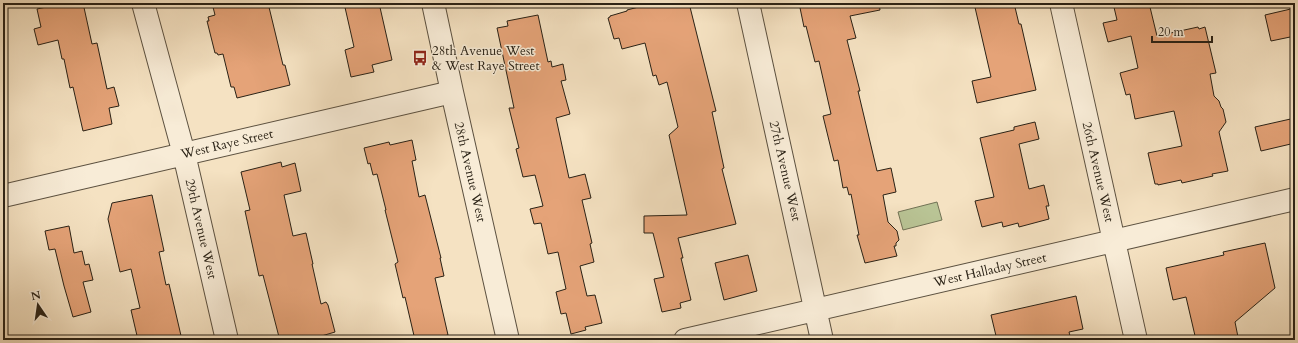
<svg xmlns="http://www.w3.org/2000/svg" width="1298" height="343" font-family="Cardo,serif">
<rect width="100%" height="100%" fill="#f5e2c2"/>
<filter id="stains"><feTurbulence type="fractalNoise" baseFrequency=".005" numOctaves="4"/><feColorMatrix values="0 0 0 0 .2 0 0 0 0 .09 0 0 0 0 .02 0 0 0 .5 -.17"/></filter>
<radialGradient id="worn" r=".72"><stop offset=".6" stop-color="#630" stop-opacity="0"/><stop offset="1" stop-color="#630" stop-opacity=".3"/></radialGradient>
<path fill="#b9c495" stroke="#717255" d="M 937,202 L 942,220 L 903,230 L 898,212 Z"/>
<path fill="#e5a378" stroke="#292115" d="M 65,3 L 83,3 L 92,44 L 97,43 L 107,89 L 114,87 L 119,106 L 109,108 L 112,124 L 83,131 L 73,87 L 70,88 L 64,59 L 62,59 L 58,40 L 38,45 L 34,29 L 41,27 L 37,9 Z
M 212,3 L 268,3 L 283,65 L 285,65 L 290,85 L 237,98 L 234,87 L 231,87 L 223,54 L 218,55 L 217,53 L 215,53 L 207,21 L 209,21 L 208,17 L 215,15 Z
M 344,3 L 379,3 L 392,60 L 372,65 L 374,72 L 351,77 L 345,50 L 354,47 Z
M 654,3 L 689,3 L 716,111 L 712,112 L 724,168 L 722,169 L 736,224 L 678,238 L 683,258 L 681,258 L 691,300 L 680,303 L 681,308 L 662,312 L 654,279 L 664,277 L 653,233 L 644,233 L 644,216 L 687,215 L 669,135 L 678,127 L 667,82 L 659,85 L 656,75 L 653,76 L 645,43 L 622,49 L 619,38 L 614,39 L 608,18 L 610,17 L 610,16 L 627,11 L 627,10 Z
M 799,3 L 879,3 L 880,10 L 850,16 L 856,38 L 847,40 L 860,91 L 858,91 L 877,171 L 891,168 L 896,192 L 883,195 L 888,222 L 897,231 L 899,240 L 896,243 L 896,246 L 894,246 L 897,256 L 865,263 L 857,235 L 859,235 L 851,194 L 849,195 L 847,187 L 843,188 L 838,160 L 834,161 L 823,116 L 831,114 L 819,61 L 815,62 L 806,26 L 804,27 Z
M 974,3 L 1014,3 L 1019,24 L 1021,24 L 1036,90 L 977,103 L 972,81 L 991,77 Z
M 1113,3 L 1149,3 L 1157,36 L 1198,27 L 1199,29 L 1205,27 L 1216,73 L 1210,74 L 1214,96 L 1219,101 L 1221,107 L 1223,109 L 1226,122 L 1219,132 L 1228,171 L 1212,174 L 1213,176 L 1182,183 L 1181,180 L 1158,185 L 1158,184 L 1155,184 L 1148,153 L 1182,146 L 1174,111 L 1135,119 L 1130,94 L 1126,95 L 1120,73 L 1138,68 L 1131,36 L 1108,42 L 1103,23 L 1117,20 Z
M 1295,8 L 1295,36 L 1271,41 L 1265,15 Z
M 538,15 L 548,62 L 551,61 L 552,67 L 563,64 L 566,80 L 561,81 L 570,114 L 556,118 L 569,178 L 585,174 L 591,198 L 582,200 L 592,243 L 590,244 L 594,262 L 580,266 L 587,296 L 595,295 L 602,323 L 585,327 L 586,330 L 571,334 L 566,313 L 561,314 L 556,292 L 566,289 L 558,252 L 548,254 L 541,223 L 534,224 L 530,209 L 543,206 L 535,175 L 523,177 L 516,149 L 519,148 L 509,108 L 514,108 L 497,28 L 508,26 L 507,21 Z
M 1295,118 L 1295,143 L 1261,151 L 1255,127 Z
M 1035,122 L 1039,139 L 1019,144 L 1029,189 L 1044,185 L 1049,206 L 1046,206 L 1049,219 L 1019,227 L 1018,223 L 1003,227 L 1002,222 L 982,227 L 975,201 L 994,197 L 980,138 L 1014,130 L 1014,127 Z
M 412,140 L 416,160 L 412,161 L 419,197 L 425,195 L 441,258 L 440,258 L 444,276 L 435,278 L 448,335 L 427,340 L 415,340 L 405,297 L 403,298 L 395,264 L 398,262 L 385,210 L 386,210 L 377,174 L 373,175 L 370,163 L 368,164 L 364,148 L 389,142 L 390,145 Z
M 281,162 L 282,167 L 295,163 L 301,191 L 284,195 L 293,236 L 306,233 L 313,264 L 312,264 L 321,304 L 326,302 L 328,305 L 335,332 L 308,340 L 286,340 L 285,336 L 279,337 L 263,275 L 259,276 L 245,211 L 250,210 L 241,172 Z
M 152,195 L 164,251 L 159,252 L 166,285 L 169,284 L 182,340 L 138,340 L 131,310 L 140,308 L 131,269 L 120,272 L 108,219 L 112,203 Z
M 69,226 L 74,253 L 82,251 L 85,265 L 89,264 L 93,280 L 83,282 L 91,312 L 73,317 L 64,286 L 55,249 L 49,250 L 45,231 Z
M 1265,243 L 1275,288 L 1235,322 L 1238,337 L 1223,340 L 1196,340 L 1186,297 L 1173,300 L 1166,268 L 1224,255 L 1223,252 Z
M 748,255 L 757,291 L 724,300 L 715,263 Z
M 1076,296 L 1083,329 L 1069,332 L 1071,340 L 997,340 L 991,315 Z"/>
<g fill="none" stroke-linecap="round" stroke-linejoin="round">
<g stroke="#5c5140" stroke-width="24">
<path id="minor" d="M 143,3 L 184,154 L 227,340
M 433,3 L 452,92 L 508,340
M 748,3 L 822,340
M 1061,3 L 1136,340
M 3,196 L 452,92
M 685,340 L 1295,199"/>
</g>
<use href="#minor" stroke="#f8ecd7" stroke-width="22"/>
</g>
<defs>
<g id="bus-bare" transform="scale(1.2)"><path d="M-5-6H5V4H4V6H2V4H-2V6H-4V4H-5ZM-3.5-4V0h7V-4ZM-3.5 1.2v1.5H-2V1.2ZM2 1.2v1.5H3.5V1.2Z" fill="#8f2418" stroke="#f8ecd7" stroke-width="2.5" paint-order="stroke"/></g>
</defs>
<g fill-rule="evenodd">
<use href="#bus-bare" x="420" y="58"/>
</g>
<g text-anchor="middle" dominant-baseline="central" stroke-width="3" stroke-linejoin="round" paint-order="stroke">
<g font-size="13" fill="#292115" stroke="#f8ecd7" text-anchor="start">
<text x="432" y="51">28th Avenue West<tspan x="432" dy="15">&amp; West Raye Street</tspan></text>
</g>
<g font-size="13" fill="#292115" stroke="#f8ecd7">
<text transform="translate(227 144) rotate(-13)">West Raye Street</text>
<text transform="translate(785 171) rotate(77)">27th Avenue West</text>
<text transform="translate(470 172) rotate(77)">28th Avenue West</text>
<text transform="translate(1098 172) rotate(77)">26th Avenue West</text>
<text transform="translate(201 229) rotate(77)">29th Avenue West</text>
<text transform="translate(990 270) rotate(-13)">West Halladay Street</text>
</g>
</g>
<rect width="1298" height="343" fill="none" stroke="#f5e2c2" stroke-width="16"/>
<rect x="4" y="4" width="1290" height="335" fill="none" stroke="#292115" stroke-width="2"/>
<rect x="8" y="8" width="1282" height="327" fill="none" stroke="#292115"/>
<g transform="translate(38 305) rotate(347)" stroke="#f8ecd7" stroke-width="3" paint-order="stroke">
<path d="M0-3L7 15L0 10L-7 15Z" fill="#292115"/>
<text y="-6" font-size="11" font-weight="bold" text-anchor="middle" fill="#292115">N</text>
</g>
<path d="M1152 36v6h60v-6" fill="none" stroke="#292115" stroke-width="2"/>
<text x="1158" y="36" font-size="12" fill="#292115" stroke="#f8ecd7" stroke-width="3" paint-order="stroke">20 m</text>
<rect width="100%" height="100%" filter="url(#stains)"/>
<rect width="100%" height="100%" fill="url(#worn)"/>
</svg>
